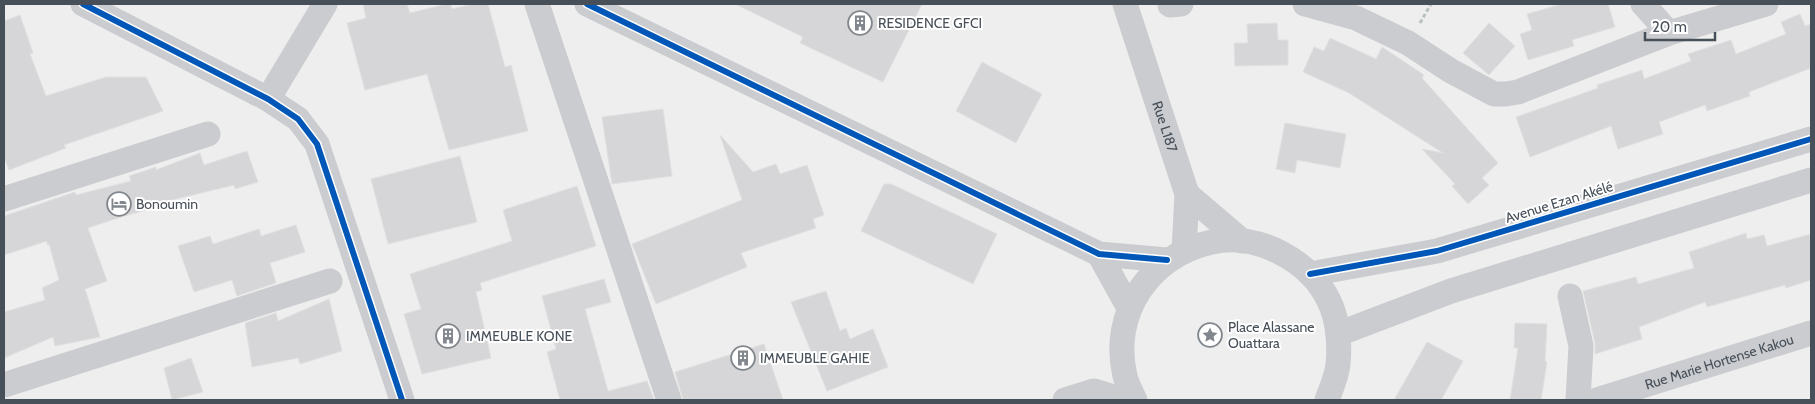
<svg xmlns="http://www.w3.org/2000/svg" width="1815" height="404" font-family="Cabin,sans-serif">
<rect width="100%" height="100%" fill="#efeeee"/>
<path fill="#d6d6d8" stroke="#e0e0e1" d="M 363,4 L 407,4 L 410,13 L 447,4 L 450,4 L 452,9 L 473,4 L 488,4 L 505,67 L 511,65 L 528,131 L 449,150 L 427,74 L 365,90 L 347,23 L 366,18 Z
M 735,4 L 922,4 L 883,82 L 800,43 L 803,37 Z
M 1562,4 L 1608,4 L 1615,27 L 1572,40 L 1574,46 L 1528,60 L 1520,34 L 1532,30 L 1527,14 Z
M 1800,14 L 1805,26 L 1811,24 L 1811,68 L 1749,92 L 1750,96 L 1707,111 L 1705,105 L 1659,122 L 1663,134 L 1618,149 L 1611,126 L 1530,157 L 1516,117 L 1598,88 L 1597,85 L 1642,70 L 1644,79 L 1691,61 L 1688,54 L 1731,40 L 1736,54 L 1786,34 L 1781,22 Z
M 20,15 L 33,53 L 30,54 L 46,96 L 106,77 L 146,77 L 163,111 L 64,145 L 66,148 L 9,170 L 4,157 L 4,21 Z
M 1277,23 L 1278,40 L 1288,40 L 1288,65 L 1235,66 L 1234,43 L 1248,43 L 1247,24 Z
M 1489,23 L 1515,46 L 1489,75 L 1463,53 Z
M 1330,38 L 1376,59 L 1382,47 L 1424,75 L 1422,78 L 1498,163 L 1482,178 L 1489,185 L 1468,204 L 1452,186 L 1455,184 L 1422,149 L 1443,153 L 1349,93 L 1303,72 L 1314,47 L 1324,51 Z
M 982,62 L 1042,94 L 1016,143 L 956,111 Z
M 663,109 L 672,176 L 612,184 L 602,117 Z
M 1285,123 L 1346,134 L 1340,168 L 1297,160 L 1295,173 L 1276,169 Z
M 720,135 L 753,172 L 776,164 L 780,174 L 807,165 L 824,215 L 813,219 L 816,228 L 741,253 L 747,267 L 656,304 L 632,244 L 742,200 Z
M 247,151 L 258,182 L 235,189 L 234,185 L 164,202 L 165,205 L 124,216 L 88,228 L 107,281 L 85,289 L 100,337 L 55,346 L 53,337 L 4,358 L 4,312 L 45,300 L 42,288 L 59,280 L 49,244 L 47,245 L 47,241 L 4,255 L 4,216 L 75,192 L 76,195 L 131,181 L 129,176 L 156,167 L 156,170 L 200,153 L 204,165 Z
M 460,156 L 477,222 L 388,244 L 371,179 Z
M 884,184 L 891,184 L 997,234 L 973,284 L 861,231 Z
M 577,186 L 596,246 L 480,283 L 482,290 L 476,292 L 491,358 L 422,374 L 404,314 L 421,309 L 410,274 L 512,241 L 503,210 Z
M 296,225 L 305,252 L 270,263 L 276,283 L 237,296 L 232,280 L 194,292 L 178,246 L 210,236 L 213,244 L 259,229 L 261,236 Z
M 1746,233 L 1747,239 L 1764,235 L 1767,246 L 1811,234 L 1811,280 L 1786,288 L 1785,285 L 1707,307 L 1705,302 L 1639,327 L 1642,339 L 1595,354 L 1595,343 L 1583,291 L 1636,277 L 1638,284 L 1694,268 L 1689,252 Z
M 604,279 L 611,302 L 585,309 L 608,391 L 647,381 L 654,400 L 560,400 L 547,352 L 556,349 L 542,296 Z
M 826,291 L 840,331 L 846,328 L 850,339 L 873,329 L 888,367 L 827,391 L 791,302 Z
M 329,299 L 342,351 L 300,364 L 298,358 L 252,367 L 245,323 L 276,313 L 278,321 Z
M 1515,323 L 1547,324 L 1545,361 L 1547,362 L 1541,400 L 1510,400 L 1518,348 L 1514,348 Z
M 1427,342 L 1463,361 L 1441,400 L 1394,400 Z
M 764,344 L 783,400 L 683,400 L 675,372 Z
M 191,358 L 203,392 L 172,400 L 164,368 Z"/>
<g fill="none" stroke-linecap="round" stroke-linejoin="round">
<path stroke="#b8c3c0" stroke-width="3" stroke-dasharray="4 2.5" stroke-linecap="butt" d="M 1420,23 L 1431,4"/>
<g stroke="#cacccf" stroke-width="25">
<path d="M 83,4 L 268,99 L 298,119 L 317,144 L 402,400"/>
<path d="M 537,4 L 669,400"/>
<path d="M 587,4 L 1099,254 L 1167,260"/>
<path id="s1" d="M 1125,4 L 1187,194 L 1184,251"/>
<path d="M 1305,4 L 1356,18 L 1408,43 L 1451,71 L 1494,94 L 1506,94 L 1518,92 L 1669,33 L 1766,4"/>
<path d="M 1643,4 L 1669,33"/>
<path d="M 1170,5 L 1181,4"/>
<path d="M 268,99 L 325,4"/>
<path d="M 1187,194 L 1242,241"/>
<path d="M 4,199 L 208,134"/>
<path d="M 1099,254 L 1129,308"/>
<path d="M 1310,274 L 1437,251 L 1811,139"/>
<path d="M 1570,296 L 1581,346 L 1578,400"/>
<path d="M 1338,334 L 1451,291 L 1811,180"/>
<path d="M 4,385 L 330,281"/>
<path d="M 1065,400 L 1094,391 L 1123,400"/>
<path d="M 1135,400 C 1131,392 1127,384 1125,376 C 1110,313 1150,255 1212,242 C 1256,232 1310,260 1329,301 C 1338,319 1340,344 1338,364 C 1337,376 1331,389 1327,400"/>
<path id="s2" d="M 1597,400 L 1811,333"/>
</g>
<g stroke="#fff" stroke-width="9">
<path id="cycleway" d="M 83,4 L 268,99 L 298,119 L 317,144 L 402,400
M 587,4 L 1099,254 L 1167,260
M 1310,274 L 1437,251 L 1811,139"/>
</g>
<use href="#cycleway" stroke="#0057b8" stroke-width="6"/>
</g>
<defs>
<g id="building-ring" transform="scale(1.25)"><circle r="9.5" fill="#fff" stroke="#82878d" stroke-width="1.5"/><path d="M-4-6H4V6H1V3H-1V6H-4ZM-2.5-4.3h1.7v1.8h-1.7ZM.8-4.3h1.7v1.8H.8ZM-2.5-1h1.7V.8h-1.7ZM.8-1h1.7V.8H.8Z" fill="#82878d"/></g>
<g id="hotel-ring" transform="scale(1.25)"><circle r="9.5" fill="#fff" stroke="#82878d" stroke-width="1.5"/><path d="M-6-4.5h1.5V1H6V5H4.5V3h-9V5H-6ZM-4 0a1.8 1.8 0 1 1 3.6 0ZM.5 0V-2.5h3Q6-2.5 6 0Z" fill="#82878d"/></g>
<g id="sight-ring" transform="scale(1.25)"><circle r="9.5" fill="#fff" stroke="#82878d" stroke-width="1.5"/><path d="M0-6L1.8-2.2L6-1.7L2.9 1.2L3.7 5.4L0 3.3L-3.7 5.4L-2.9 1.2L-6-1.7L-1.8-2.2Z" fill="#82878d"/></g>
</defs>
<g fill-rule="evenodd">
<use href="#building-ring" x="860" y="23"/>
<use href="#hotel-ring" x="119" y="204"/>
<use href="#sight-ring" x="1210" y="335"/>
<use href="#building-ring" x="448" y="336"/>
<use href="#building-ring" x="743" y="358"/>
</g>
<g text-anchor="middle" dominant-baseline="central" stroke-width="4" stroke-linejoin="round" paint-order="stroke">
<g font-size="14" fill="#474f59" stroke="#fff" text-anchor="start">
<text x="878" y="23">RESIDENCE GFCI</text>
<text x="136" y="204">Bonoumin</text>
<text x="1228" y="327">Place Alassane<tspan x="1228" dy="16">Ouattara</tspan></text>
<text x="466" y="336">IMMEUBLE KONE</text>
<text x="760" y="358">IMMEUBLE GAHIE</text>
</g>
<g font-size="14" fill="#474f59" stroke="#fff">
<text stroke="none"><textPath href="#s1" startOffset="129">Rue L187</textPath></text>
<text transform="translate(1559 202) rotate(-17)">Avenue Ezan Akélé</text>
<text stroke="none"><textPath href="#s2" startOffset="128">Rue Marie Hortense Kakou</textPath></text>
</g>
</g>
<rect width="1815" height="404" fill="none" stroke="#474f59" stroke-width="10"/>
<path d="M1645 32v8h70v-8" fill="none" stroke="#474f59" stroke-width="2.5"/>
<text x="1652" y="32" font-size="15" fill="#474f59" stroke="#ffffff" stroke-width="4" paint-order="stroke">20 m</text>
</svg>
